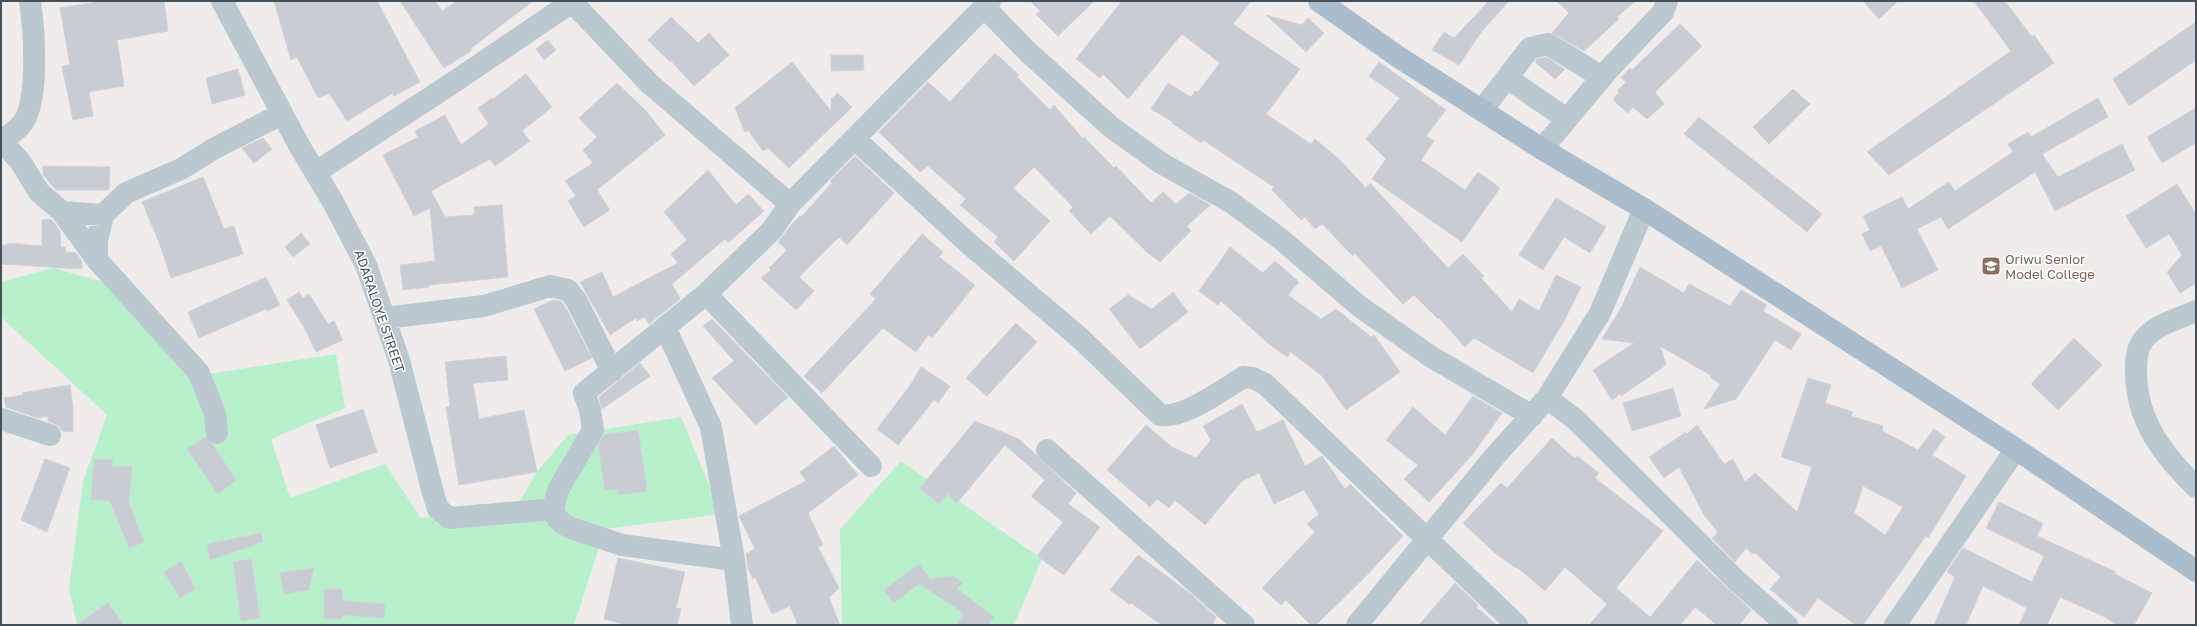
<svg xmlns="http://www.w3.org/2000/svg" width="2197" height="626" font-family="'Golos Text',sans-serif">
<rect width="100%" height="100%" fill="#f0ecec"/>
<path fill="#b8f0cc" d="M 53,268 L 112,284 L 189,377 L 336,354 L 345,408 L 271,439 L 290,498 L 385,464 L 421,518 L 519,502 L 537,472 L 568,435 L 681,417 L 721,514 L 605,529 L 574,625 L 77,625 L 69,589 L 83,481 L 107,415 L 1,317 L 1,282 Z
M 901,461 L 1042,559 L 1014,625 L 842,625 L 840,529 Z"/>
<path fill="#c9ccd2" stroke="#d0d3d9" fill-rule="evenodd" d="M 103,1 L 164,1 L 168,31 L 117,40 L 124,86 L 89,92 L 93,116 L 73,120 L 62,66 L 70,65 L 60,8 Z
M 274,1 L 377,1 L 420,82 L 394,96 L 393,93 L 347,121 L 329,93 L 318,98 L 297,57 L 291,60 Z
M 400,1 L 435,1 L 442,11 L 457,1 L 533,1 L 470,49 L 471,51 L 444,68 Z
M 1030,1 L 1094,1 L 1058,36 L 1036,14 L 1040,11 Z
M 1122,1 L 1251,1 L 1233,24 L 1300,69 L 1266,114 L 1311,144 L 1315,139 L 1339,159 L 1366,188 L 1370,183 L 1448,268 L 1463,254 L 1484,276 L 1481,278 L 1512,312 L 1519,299 L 1539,311 L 1556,275 L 1581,287 L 1564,321 L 1533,373 L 1474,338 L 1465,347 L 1439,318 L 1438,319 L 1414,295 L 1403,304 L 1355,254 L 1353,256 L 1322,224 L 1315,229 L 1305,217 L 1301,220 L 1272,190 L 1274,187 L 1203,140 L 1201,143 L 1172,123 L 1173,122 L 1151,109 L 1168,83 L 1191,97 L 1195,91 L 1198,92 L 1220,63 L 1182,34 L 1128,99 L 1103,74 L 1100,78 L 1076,59 Z
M 1489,1 L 1509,1 L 1482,31 L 1459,65 L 1432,50 L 1444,32 L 1454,38 Z
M 1557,1 L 1635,1 L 1617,17 L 1619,19 L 1584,51 L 1552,33 L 1569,13 Z
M 1863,1 L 1898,1 L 1879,19 Z
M 1974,1 L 2005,1 L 2032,37 L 2034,35 L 2054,63 L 1889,175 L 1867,152 L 2011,51 Z
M 1266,15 L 1302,25 L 1308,18 L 1324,33 L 1306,52 Z
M 671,17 L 698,43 L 709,33 L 729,55 L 694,86 L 671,61 L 670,62 L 648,40 Z
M 2196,22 L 2196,60 L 2129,106 L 2113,79 Z
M 1680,24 L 1702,46 L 1655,92 L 1664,104 L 1647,119 L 1633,107 L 1628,113 L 1613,100 L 1619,92 L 1618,90 L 1626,82 L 1621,78 L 1630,68 L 1632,70 Z
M 548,40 L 556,50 L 544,60 L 536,49 Z
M 995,53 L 1019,75 L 1017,77 L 1050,110 L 1054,105 L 1083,139 L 1084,137 L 1114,168 L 1116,166 L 1151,203 L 1163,192 L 1176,204 L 1189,193 L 1210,205 L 1187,226 L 1191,231 L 1160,262 L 1148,253 L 1110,216 L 1091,234 L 1069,211 L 1073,207 L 1034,167 L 1013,188 L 1050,221 L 1014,261 L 994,242 L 998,237 L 960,205 L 966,199 L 928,166 L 920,172 L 879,132 L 928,82 L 950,102 Z
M 831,55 L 863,55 L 864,70 L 831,71 Z
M 1546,57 L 1565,69 L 1555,79 L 1535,62 L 1537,59 Z
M 792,62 L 831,111 L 831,99 L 838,93 L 852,107 L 789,168 L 768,148 L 763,151 L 748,130 L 745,132 L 735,108 Z
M 1379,62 L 1446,110 L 1426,136 L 1434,141 L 1421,160 L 1465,190 L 1478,172 L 1500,188 L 1462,242 L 1372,179 L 1386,159 L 1366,139 L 1400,98 L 1369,76 Z
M 238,69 L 245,95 L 212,104 L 206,78 Z
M 526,74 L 552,107 L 522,131 L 530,141 L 495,166 L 490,159 L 431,191 L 445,217 L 474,215 L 474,207 L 502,205 L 508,277 L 429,285 L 429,287 L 403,290 L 400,265 L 435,261 L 430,208 L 414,216 L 383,155 L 418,137 L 415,131 L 445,115 L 461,145 L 489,124 L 478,108 L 492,98 L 493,99 Z
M 617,83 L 646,111 L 665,135 L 597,190 L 610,210 L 584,227 L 568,201 L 576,196 L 565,181 L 593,163 L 583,150 L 597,137 L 579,118 Z
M 1793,89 L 1810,104 L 1769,144 L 1753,127 Z
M 2098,98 L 2108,117 L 2042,154 L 2058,177 L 2122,144 L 2135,170 L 2055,211 L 2035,172 L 1948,229 L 1941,217 L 1917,229 L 1938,270 L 1902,288 L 1881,246 L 1870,251 L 1862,234 L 1870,230 L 1863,216 L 1902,197 L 1908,209 L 1949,182 L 1955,191 L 2013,152 L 2008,144 L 2028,132 L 2031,137 Z
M 2196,108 L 2196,143 L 2162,163 L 2147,137 Z
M 1699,117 L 1822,214 L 1807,232 L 1684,134 Z
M 263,138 L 272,149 L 254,163 L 242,148 Z
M 855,156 L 894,193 L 847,245 L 839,237 L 799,277 L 814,291 L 796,310 L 761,278 L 771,270 L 769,268 L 787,250 L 778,242 L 792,224 L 800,216 L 801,217 L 832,183 L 830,181 Z
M 43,166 L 110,167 L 109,190 L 56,190 L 43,175 Z
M 708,170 L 736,205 L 748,194 L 764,211 L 728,243 L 725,239 L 672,284 L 680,299 L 649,324 L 645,317 L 637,321 L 636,318 L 610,335 L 580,282 L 602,272 L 613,297 L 678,263 L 671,254 L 687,240 L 664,212 Z
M 203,177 L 224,229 L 234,226 L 243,254 L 171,278 L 159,242 L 142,202 Z
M 2177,184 L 2196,214 L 2196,283 L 2180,293 L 2167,272 L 2182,255 L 2169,234 L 2146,248 L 2126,216 Z
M 1556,198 L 1606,227 L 1590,253 L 1564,237 L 1543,270 L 1519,255 Z
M 51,219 L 60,231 L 61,247 L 66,247 L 65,252 L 76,253 L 82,261 L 82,269 L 1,264 L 1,245 L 7,245 L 7,243 L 42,246 L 42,220 Z
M 301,233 L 310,244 L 293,257 L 285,247 Z
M 922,234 L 943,252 L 939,257 L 975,285 L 932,338 L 928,335 L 916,352 L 883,328 L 822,393 L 804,376 L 876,299 L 870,294 Z
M 1230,247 L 1263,273 L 1275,261 L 1299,282 L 1288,295 L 1321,319 L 1336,309 L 1371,337 L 1374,335 L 1400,372 L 1346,410 L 1322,376 L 1291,352 L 1287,357 L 1269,344 L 1221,301 L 1218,305 L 1199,291 Z
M 1640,267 L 1684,293 L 1689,284 L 1730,306 L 1741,290 L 1767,305 L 1763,311 L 1801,334 L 1791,350 L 1775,340 L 1736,399 L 1704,409 L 1720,384 L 1710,377 L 1712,376 L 1660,346 L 1666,365 L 1621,396 L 1620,394 L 1612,400 L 1593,370 L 1634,343 L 1602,339 L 1621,308 Z
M 266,277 L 280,305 L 267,311 L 266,309 L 199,338 L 188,312 Z
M 299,292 L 303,298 L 309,294 L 328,324 L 334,321 L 343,340 L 316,352 L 304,327 L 287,300 Z
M 1173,292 L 1188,312 L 1140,349 L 1109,309 L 1128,295 L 1152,309 Z
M 553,300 L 561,301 L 565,307 L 592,358 L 565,371 L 534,309 Z
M 712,319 L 788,397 L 756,425 L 712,378 L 734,361 L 703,326 Z
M 1016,323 L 1037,342 L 987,396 L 966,378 Z
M 2074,338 L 2102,365 L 2058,410 L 2031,384 Z
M 506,356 L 508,380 L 473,383 L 479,419 L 524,410 L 537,472 L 459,485 L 446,407 L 450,407 L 445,362 Z
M 640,363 L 650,376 L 602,409 L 599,397 Z
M 921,367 L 950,386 L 938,403 L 934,400 L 898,445 L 877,429 L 911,384 Z
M 1808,378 L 1831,385 L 1825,403 L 1853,412 L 1851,416 L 1883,426 L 1882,431 L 1918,450 L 1934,429 L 1945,437 L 1932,455 L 1966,476 L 1928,538 L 1926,536 L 1863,625 L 1856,625 L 1818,598 L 1804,617 L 1793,609 L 1770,589 L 1781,577 L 1755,553 L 1753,554 L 1746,548 L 1735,562 L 1712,538 L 1718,532 L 1704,515 L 1679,467 L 1664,478 L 1649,457 L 1686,432 L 1687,434 L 1697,425 L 1724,464 L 1733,459 L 1745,482 L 1755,473 L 1797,512 L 1812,467 L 1781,457 ZM 1863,486 L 1903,507 L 1885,535 L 1854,513 Z
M 70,385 L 73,408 L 73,432 L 62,431 L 59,426 L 48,421 L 48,416 L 38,418 L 6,407 L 4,398 L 23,395 L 22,393 Z
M 1673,388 L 1681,416 L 1632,431 L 1623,403 Z
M 1473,396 L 1502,413 L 1472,455 L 1429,502 L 1404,479 L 1418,465 L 1386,440 L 1413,407 L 1445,435 Z
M 1242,404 L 1257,432 L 1283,420 L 1305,466 L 1322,456 L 1345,489 L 1350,484 L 1403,536 L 1367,575 L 1316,625 L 1311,625 L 1286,600 L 1281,605 L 1262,588 L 1315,532 L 1307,524 L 1319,514 L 1304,490 L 1274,504 L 1259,473 L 1242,481 L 1205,525 L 1175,500 L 1169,508 L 1157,499 L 1150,507 L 1107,470 L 1146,425 L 1172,447 L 1196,458 L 1211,440 L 1203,426 Z
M 363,409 L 377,452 L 330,468 L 316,425 Z
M 975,421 L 1019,439 L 1076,493 L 1068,504 L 1100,527 L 1064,575 L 1037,556 L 1063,522 L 1031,496 L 1045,480 L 1005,445 L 957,503 L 947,494 L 939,504 L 920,488 Z
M 638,430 L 647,491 L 620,495 L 617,489 L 605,490 L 598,445 L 604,435 Z
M 206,437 L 213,445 L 236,480 L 218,494 L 187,449 Z
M 1552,438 L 1575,459 L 1577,456 L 1599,473 L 1595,478 L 1663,531 L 1616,588 L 1650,617 L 1697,560 L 1751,610 L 1739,625 L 1717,625 L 1695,607 L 1680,625 L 1589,625 L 1607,604 L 1565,567 L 1545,591 L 1517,567 L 1516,568 L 1495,553 L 1463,523 L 1501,483 L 1507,488 Z
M 834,446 L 858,475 L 808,513 L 823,545 L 818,547 L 839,588 L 829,598 L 840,625 L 798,625 L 790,606 L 772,614 L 755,577 L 753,579 L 748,568 L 746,554 L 755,549 L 739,516 L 806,481 L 800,472 Z
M 45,459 L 70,468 L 47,532 L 21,520 Z
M 94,459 L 113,460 L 112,466 L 132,467 L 129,503 L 144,542 L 129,548 L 110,501 L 91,499 Z
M 1999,502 L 2043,523 L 2037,536 L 2116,572 L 2115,574 L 2152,593 L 2134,625 L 2116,625 L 2105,617 L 2060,597 L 2047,625 L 2019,625 L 2027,608 L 1983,586 L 1966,625 L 1934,625 L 1955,577 L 1947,572 L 1963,548 L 2032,582 L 2044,556 L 1986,528 Z
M 261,533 L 263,542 L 210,560 L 207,544 Z
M 1138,555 L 1192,595 L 1216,617 L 1212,625 L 1162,625 L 1131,603 L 1130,605 L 1110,590 Z
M 618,558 L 685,572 L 676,608 L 681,609 L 677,625 L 628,625 L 604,619 Z
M 251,559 L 260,618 L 241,621 L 233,562 Z
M 181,561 L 195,589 L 180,598 L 164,572 Z
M 919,564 L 930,579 L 953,576 L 963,583 L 957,589 L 994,617 L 988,625 L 956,625 L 964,613 L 919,584 L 894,603 L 884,590 Z
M 314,568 L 309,590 L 284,594 L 280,573 Z
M 1455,583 L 1478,605 L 1476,607 L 1497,625 L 1419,625 Z
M 324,589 L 342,589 L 342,601 L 385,604 L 384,618 L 342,615 L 342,619 L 324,619 Z
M 108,603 L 124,625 L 77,625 Z"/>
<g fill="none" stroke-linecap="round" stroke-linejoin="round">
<path stroke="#bcc8d0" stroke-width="22" d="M 222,1 L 300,147 L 333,202 L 366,265 L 399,360 L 433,493 L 438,509 L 450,518 L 553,509
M 571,1 L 650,84 L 790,204
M 984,7 L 1029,53 L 1111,127 L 1161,163 L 1232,203 L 1282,240 L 1359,306 L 1430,356 L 1532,416
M 1507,78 L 1567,119
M 1482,110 L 1530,48 L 1548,44 L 1602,77
M 855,139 L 968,243 L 1080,338 L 1160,415 C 1184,419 1223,389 1244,377 L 1253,378 L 1265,384 L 1517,625
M 1,140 C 8,136 15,132 21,125 C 40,104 34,29 30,1
M 1,141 L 20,161 L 39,192 L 62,212 L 103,215
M 1542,149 L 1608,70 L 1663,12 L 1667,1
M 316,172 L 451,84 L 572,2
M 62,212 L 97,260
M 706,294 L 871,466
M 2196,311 C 2178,319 2153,325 2142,342 C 2136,350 2136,363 2136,372 C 2136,420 2163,455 2196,487
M 385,318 L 484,306 L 550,286 L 568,290 L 576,300 L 612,371
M 665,327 L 711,427 L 734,560 L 742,625
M 1547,398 L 1575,419 L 1737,581 L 1787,625
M 1,419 L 50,435
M 217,433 L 215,414 L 199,373 L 97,260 L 97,241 L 103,215 L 126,193 L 181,169 L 215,148 L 282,114
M 1047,450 L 1244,625
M 734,560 L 622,545 L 571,528 L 563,524 L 556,517 L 553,509 L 558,490 L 593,430 L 590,410 L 584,393 L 706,294 L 772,230 L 790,204 L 990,1
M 1357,625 L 1495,456 L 1547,398 L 1600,313 L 1644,209
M 1895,625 L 2016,449"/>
<path stroke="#abbdcd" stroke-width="22" d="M 1319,1 L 1397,56 L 1542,149 L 1644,209 L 2016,449 L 2196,571"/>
</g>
<defs>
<g id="school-square" transform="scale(1)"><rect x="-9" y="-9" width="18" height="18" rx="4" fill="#8d6e63" stroke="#fff"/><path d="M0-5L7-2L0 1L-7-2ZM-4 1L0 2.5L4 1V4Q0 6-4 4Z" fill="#fff"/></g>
</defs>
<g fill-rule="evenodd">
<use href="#school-square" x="1991" y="266"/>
</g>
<g text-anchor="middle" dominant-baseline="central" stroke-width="3" stroke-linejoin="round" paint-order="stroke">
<g font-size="13" fill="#785e54" stroke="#fff" text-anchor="start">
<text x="2005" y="259">Oriwu Senior<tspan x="2005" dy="15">Model College</tspan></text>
</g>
<g font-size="13" fill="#44515a" stroke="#fff">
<text transform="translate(380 311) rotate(71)">ADARALOYE STREET</text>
</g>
</g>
<rect width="2197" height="626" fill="none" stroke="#44515a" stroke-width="4"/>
</svg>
